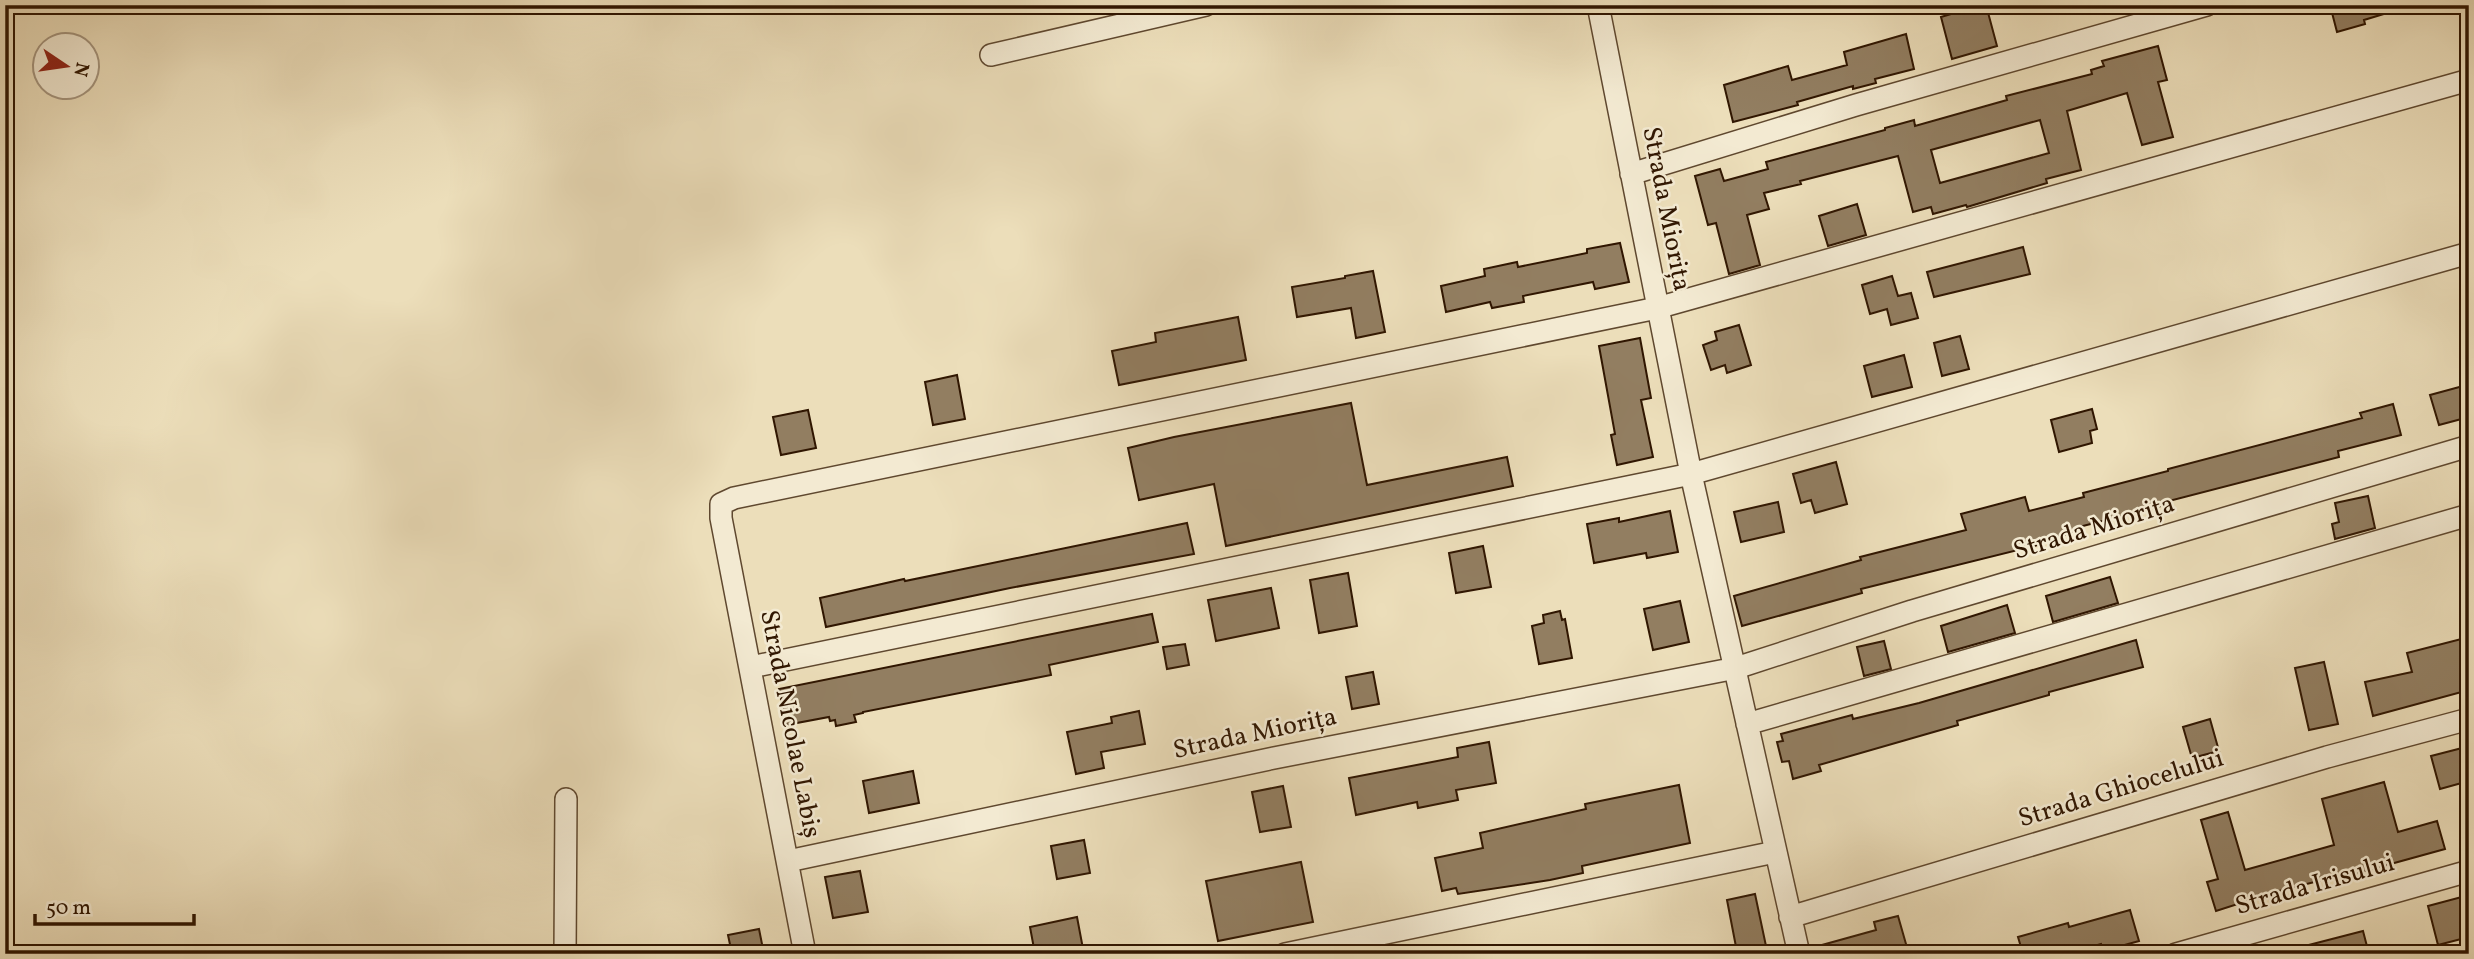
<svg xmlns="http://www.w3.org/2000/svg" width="2474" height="959" font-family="Vollkorn,serif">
<rect width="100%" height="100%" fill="#ecdeba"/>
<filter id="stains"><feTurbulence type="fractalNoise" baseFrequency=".00286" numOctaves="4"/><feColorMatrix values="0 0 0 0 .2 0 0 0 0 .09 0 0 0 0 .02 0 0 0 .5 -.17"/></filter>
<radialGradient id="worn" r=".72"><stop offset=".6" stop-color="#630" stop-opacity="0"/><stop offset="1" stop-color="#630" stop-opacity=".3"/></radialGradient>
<path fill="#927e61" stroke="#301601" stroke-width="2" fill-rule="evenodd" d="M 1981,5 L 1986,5 L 1997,46 L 1952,59 L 1941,17 Z
M 2330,5 L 2397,5 L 2397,10 L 2364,20 L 2365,24 L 2337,32 Z
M 1906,34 L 1914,69 L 1875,79 L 1876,83 L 1853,89 L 1853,86 L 1797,102 L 1798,105 L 1733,122 L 1724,85 L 1788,66 L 1792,80 L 1847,65 L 1844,52 Z
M 2158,46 L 2167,80 L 2158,82 L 2173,137 L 2142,145 L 2127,93 L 2067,111 L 2081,170 L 2046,179 L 2047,183 L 1967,207 L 1966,205 L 1933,214 L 1931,207 L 1913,212 L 1898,156 L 1800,181 L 1801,184 L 1764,193 L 1769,209 L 1747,215 L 1760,265 L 1729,274 L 1716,223 L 1708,225 L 1695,176 L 1720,169 L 1724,181 L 1768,169 L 1766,162 L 1885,130 L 1885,128 L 1914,120 L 1915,126 L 2007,100 L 2006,96 L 2092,74 L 2091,70 L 2104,66 L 2102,61 ZM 2040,120 L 2049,153 L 1940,183 L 1931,150 Z
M 1857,204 L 1866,235 L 1828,246 L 1819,216 Z
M 1620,243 L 1629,282 L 1595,289 L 1593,282 L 1523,296 L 1524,302 L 1492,308 L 1490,302 L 1446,312 L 1441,286 L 1485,276 L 1484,269 L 1517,262 L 1518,267 L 1587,253 L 1587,249 Z
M 2023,247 L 2030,274 L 1934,297 L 1927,272 Z
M 1373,271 L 1385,332 L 1356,338 L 1351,308 L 1297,317 L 1292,287 L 1345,278 L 1345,276 Z
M 1892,276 L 1898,296 L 1911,293 L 1918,318 L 1891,325 L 1887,309 L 1870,314 L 1862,285 Z
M 1238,317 L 1246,360 L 1119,385 L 1112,351 L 1156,342 L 1155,333 Z
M 1739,325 L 1751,365 L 1727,373 L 1725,365 L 1711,370 L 1703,345 L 1717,340 L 1715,332 Z
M 1960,336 L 1969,369 L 1942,376 L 1934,343 Z
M 1640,338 L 1651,398 L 1641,400 L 1653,457 L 1617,465 L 1611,435 L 1615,434 L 1599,346 Z
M 1904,355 L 1912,387 L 1872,397 L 1864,366 Z
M 957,375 L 965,419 L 933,425 L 925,382 Z
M 2463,386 L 2469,417 L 2439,425 L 2430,395 Z
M 1351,403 L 1367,485 L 1507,457 L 1513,486 L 1226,546 L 1214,484 L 1139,500 L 1128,448 L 1174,437 Z
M 2393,404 L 2401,435 L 2338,451 L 2339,457 L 2165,502 L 2165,505 L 2075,528 L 2076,532 L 2037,542 L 2038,545 L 1861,589 L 1862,593 L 1742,626 L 1734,596 L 1861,560 L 1860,557 L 1966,530 L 1961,514 L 2025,497 L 2029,511 L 2084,497 L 2083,493 L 2168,471 L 2168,469 L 2362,418 L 2360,413 Z
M 2092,409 L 2097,429 L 2090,431 L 2092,443 L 2059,452 L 2051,420 Z
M 808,410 L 816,448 L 781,455 L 773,417 Z
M 1836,462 L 1847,504 L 1815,513 L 1811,500 L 1801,503 L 1793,474 Z
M 2368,496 L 2375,528 L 2335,539 L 2332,524 L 2339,522 L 2335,503 Z
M 1778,502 L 1784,532 L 1741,542 L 1734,512 Z
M 1670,511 L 1678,552 L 1647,558 L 1646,553 L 1594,563 L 1587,524 L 1619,518 L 1619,522 Z
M 1187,523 L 1194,554 L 1010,588 L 826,627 L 820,598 L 904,579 L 905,581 Z
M 1483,546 L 1491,587 L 1456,593 L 1449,553 Z
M 1348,573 L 1357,626 L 1319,633 L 1310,580 Z
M 2110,577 L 2118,603 L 2053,622 L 2046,596 Z
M 1271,588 L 1279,628 L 1216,641 L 1208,600 Z
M 1680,601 L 1689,642 L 1653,650 L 1644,609 Z
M 2007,605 L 2015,633 L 1948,652 L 1941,626 Z
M 1560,611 L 1562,620 L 1565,619 L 1572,658 L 1539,664 L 1532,626 L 1544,623 L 1543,615 Z
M 1152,614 L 1158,642 L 1049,665 L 1051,675 L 863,712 L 863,713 L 854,715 L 856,722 L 836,726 L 835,720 L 830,721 L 829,717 L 786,725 L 779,689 Z
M 2469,637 L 2469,690 L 2373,716 L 2365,682 L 2412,672 L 2407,653 Z
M 2136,640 L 2143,667 L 2049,692 L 2049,695 L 1957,721 L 1958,725 L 1819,765 L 1821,771 L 1793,779 L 1789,761 L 1782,762 L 1777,742 L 1783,741 L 1781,734 L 1852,715 L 1853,719 L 1919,703 Z
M 1884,641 L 1891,669 L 1864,676 L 1857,647 Z
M 1185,644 L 1189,665 L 1167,669 L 1163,647 Z
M 2324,662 L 2338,724 L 2309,730 L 2295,668 Z
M 1373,672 L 1379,704 L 1352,709 L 1346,677 Z
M 1139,711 L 1145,744 L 1101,752 L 1104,768 L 1076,774 L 1067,732 L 1112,723 L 1111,717 Z
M 2210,719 L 2219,751 L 2192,758 L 2183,727 Z
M 1489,742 L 1496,783 L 1456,790 L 1458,800 L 1418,808 L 1417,802 L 1356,815 L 1349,778 L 1458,757 L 1457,748 Z
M 2466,747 L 2469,758 L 2469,781 L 2440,789 L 2431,756 Z
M 913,771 L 919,803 L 869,813 L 863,781 Z
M 2384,782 L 2398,832 L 2437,821 L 2445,849 L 2347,876 L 2346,874 L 2275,892 L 2216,911 L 2207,882 L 2218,879 L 2201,820 L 2228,812 L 2245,870 L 2334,845 L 2322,799 Z
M 1679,785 L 1690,843 L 1582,866 L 1583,873 L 1550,880 L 1458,894 L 1456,888 L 1442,891 L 1435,858 L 1483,848 L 1480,833 L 1586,809 L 1585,804 Z
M 1283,786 L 1291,827 L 1260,832 L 1252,792 Z
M 1084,840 L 1090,873 L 1057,879 L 1051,846 Z
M 1301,862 L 1313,922 L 1218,941 L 1206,881 Z
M 860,871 L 868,912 L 833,918 L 825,877 Z
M 1755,894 L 1766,946 L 1737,952 L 1727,900 Z
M 2469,895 L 2469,937 L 2438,945 L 2428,906 Z
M 2130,910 L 2139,941 L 2103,951 L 2101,944 L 2066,954 L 2023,954 L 2018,937 L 2068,923 L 2069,927 Z
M 1898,916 L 1908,951 L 1898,954 L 1812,954 L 1811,948 L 1876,930 L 1874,922 Z
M 1077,917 L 1084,954 L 1035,954 L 1030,927 Z
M 759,929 L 764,954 L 732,954 L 728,935 Z
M 2363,931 L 2369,954 L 2298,954 L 2297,948 Z"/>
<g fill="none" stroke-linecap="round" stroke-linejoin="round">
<g stroke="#5f482f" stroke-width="24">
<path id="minor" d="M 1598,5 L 1691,474 L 1799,954
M 991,55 L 1206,5
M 1631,174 L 1856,105 L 2207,5
M 751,667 L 1691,474 L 2469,253
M 1747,724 L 2469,515
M 788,861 L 1274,758 L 1736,668 L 1912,611 L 2469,446
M 1790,917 L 2327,757 L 2469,719
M 565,954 L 566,799
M 805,954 L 721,518 L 721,504 L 734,498 L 1657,308 L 2469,80
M 1285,954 L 1775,852
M 2176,954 L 2469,871"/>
</g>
<use href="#minor" stroke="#f3ead2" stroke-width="21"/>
</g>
<g text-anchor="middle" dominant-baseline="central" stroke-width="5" stroke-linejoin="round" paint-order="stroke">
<g font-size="26" fill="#301601" stroke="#f3ead2">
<text transform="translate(1666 209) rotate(79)">Strada Miorița</text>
<text transform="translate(2094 528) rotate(-17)">Strada Miorița</text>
<text transform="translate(790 724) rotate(79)">Strada Nicolae Labiș</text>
<text transform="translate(1255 734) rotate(-12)">Strada Miorița</text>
<text transform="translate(2121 789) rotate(-17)">Strada Ghiocelului</text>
<text transform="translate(2315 885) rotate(-16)">Strada Irisului</text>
</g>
</g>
<rect width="2474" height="959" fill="none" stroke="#ecdeba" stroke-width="28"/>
<rect x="7" y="7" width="2460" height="945" fill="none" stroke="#301601" stroke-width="3.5"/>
<rect x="14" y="14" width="2446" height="931" fill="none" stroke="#301601" stroke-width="2"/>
<g transform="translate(66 66) rotate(103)"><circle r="33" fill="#f3ead2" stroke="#a5957e" stroke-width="2"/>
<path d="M0-5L12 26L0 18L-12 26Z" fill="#8f2418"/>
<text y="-10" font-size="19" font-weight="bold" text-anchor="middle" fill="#301601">N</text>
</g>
<path d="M35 914v10h159v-10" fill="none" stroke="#301601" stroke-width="3.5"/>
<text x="46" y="914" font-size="21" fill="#301601" stroke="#f3ead2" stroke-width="5" paint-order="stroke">50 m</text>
<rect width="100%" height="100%" filter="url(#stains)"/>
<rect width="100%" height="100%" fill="url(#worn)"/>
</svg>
